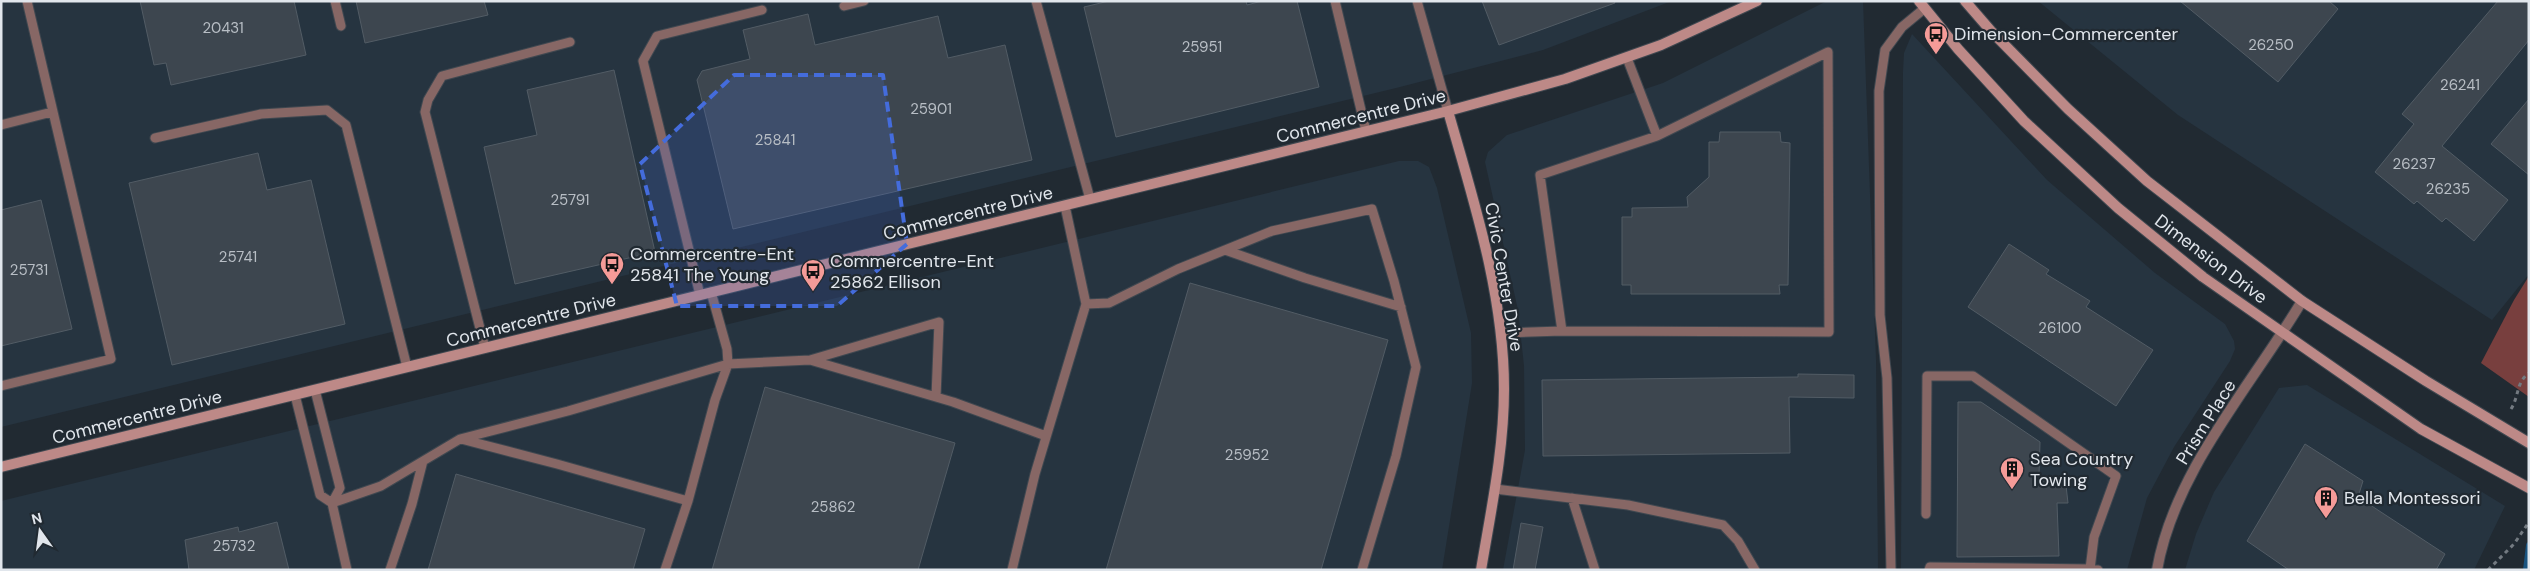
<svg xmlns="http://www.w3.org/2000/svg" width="2530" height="571" font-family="'DM Sans',sans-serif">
<rect width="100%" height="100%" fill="#212a32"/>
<path fill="#263440" d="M 1,1 L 1672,1 L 1543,50 L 1396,88 L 1,427 Z
M 1827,1 L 1863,1 L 1876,360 L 1878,570 L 1503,570 L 1525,450 L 1524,366 L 1518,310 L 1485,162 L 1488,152 L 1507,135 L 1663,83 Z
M 2038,1 L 2529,1 L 2529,274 L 2492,320 L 2178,115 Z
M 1912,34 L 2047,180 L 2155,273 L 2225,324 L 2234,341 L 2235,349 L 2230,361 L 2174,447 L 2147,498 L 2127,570 L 1901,570 L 1903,72 L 1904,53 Z
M 1399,161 L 1418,161 L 1429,167 L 1437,188 L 1471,333 L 1472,383 L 1442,570 L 1,570 L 1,501 Z
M 2307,385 L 2505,506 L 2474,570 L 2185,570 L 2196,534 L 2214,492 L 2279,388 Z"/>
<path fill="#783f3e" d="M 2529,276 L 2529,397 L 2481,363 L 2514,300 Z"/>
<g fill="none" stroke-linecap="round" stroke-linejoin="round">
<path stroke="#19537f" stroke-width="6" d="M 2526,570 L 2529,545"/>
</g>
<path fill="#3d464f" stroke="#525c65" d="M 140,1 L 294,1 L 306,55 L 171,85 L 166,63 L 154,65 Z
M 356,1 L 484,1 L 488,15 L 365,43 Z
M 1109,1 L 1246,1 L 1247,5 L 1262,1 L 1297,1 L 1319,87 L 1116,137 L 1084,7 Z
M 1482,1 L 1614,1 L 1615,3 L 1499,45 Z
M 2180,1 L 2329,1 L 2338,9 L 2278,82 Z
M 2498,1 L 2529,1 L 2529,40 L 2442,146 L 2508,200 L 2474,241 L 2446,218 L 2442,222 L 2417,201 L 2414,204 L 2375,172 L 2414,124 L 2402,114 Z
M 808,14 L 815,45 L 938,16 L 948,58 L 1005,45 L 1032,160 L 733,229 L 697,80 L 702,71 L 750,59 L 743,30 Z
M 614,70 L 655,252 L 515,284 L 484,147 L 537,135 L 527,90 Z
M 2529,99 L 2529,175 L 2491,144 Z
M 1720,132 L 1780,132 L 1781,142 L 1790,143 L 1788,285 L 1779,285 L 1780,294 L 1631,294 L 1631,285 L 1622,285 L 1622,217 L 1632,217 L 1632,208 L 1688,207 L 1687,197 L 1709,177 L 1709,142 L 1719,142 Z
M 258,153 L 267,190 L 311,180 L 345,324 L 172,365 L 129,183 Z
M 41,200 L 72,329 L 1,346 L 1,210 Z
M 2009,244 L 2049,270 L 2046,274 L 2090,301 L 2086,307 L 2153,350 L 2116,406 L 1968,307 Z
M 1190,283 L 1388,340 L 1321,570 L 1106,570 Z
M 1798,374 L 1854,375 L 1854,398 L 1789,397 L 1790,453 L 1543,456 L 1542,380 L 1798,377 Z
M 765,387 L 955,443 L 918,570 L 712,570 Z
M 1958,402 L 1981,402 L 2040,442 L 2039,476 L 2065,477 L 2068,503 L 2057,503 L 2059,556 L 1957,557 Z
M 2305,444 L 2363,481 L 2358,497 L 2445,554 L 2436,570 L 2289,570 L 2247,541 Z
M 456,474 L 645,529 L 633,570 L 428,570 Z
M 277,522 L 289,570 L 189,570 L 185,540 L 238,527 L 239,532 Z
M 1521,523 L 1543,527 L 1535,570 L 1513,570 Z"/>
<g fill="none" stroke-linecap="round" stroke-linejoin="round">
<g stroke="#404850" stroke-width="11">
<path id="lane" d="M 335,1 L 341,26
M 1036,1 L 1090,199
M 1335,1 L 1366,131
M 1417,1 L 1448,111
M 844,6 L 864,1
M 1627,58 L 1657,136 L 1540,175 L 1562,331 L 1829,332 L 1828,52 L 1657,136
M 1,125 L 52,112
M 155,138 L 261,114 L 327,110 L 346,125 L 407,367
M 1225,250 L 1305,278 L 1401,307
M 700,295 L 643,61 L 657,36 L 762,10
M 1086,304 L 1109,303 L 1178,269 L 1272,231 L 1372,209 L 1394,281 L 1416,367 L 1396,456 L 1362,570
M 1501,333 L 1562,331
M 485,348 L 425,112 L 428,100 L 442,76 L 570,42
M 810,360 L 939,322 L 936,397
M 1,386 L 111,359 L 27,1
M 295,395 L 320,495 L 332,503 L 340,488 L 315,390
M 461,439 L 557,464 L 688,501
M 1495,489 L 1628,505 L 1723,525 L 1738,541 L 1755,570
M 1572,498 L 1595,570
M 1926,514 L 1927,376 L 1973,376 L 2116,476 L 2094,537 L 2090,569 L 2098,570
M 347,570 L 332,503 L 381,486 L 460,439 L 568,411 L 728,364 L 810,360 L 953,402 L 1046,436
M 390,570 L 412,504 L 423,461
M 665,570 L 688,501 L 715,400 L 728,364 L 727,349 L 711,292
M 1012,570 L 1035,474 L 1086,304 L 1065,206
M 1891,570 L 1887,378 L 1880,315 L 1879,91 L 1885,50 L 1902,27 L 1925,8
M 1929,570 L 1930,567 L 2090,569"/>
</g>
<g stroke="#404850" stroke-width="12">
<path id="street" d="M 2157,570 C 2174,471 2252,385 2302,301"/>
</g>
<g stroke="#404850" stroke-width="12">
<path id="secondary" d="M 1919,1 L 1958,49 L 2024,121 L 2118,208 L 2203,277 L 2421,429 L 2529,488
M 1965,1 L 1991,31 L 2068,109 L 2147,181 L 2302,301 L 2426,381 L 2529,443
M 1448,111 C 1474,202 1504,294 1504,389 C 1504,450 1491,510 1481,570
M 1,467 L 1448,111 L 1565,79 L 1661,45 L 1757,1"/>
</g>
<path stroke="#737a81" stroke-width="3" stroke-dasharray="4 4" stroke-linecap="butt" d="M 2511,409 C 2519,397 2516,382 2529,373
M 2488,570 L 2514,544 L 2529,522"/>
<use href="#lane" stroke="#876765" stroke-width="9"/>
<use href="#street" stroke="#876765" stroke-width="10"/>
<use href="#secondary" stroke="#bd8987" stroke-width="10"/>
</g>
<path fill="#446cdc" fill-opacity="0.2" stroke="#446cdc" stroke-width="4" stroke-dasharray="10 6" stroke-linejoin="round" d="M 734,75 L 883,75 L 907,244 L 837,306 L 677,306 L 640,164 Z"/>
<defs>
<g id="bus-pin" transform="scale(1.25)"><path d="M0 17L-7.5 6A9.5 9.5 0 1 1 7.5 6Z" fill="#f59b98" stroke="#212a32"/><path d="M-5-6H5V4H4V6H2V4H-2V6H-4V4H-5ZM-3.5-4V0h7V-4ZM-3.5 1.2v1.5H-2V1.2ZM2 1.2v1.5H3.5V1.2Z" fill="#111"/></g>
<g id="building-pin" transform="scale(1.25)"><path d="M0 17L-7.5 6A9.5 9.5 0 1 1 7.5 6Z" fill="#f59b98" stroke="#212a32"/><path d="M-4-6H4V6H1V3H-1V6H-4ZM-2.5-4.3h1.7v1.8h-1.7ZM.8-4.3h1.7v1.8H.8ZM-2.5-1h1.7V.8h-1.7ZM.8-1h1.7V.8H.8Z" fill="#111"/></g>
</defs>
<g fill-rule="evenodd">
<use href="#bus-pin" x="1936" y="34"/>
<use href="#bus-pin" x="612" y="264"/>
<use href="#bus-pin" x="813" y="271"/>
<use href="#building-pin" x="2012" y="469"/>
<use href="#building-pin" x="2326" y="498"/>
</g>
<g text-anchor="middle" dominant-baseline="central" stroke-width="4.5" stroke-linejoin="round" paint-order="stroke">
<g font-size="15" fill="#b8bec5">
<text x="223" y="28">20431</text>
<text x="2271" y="45">26250</text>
<text x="1202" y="47">25951</text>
<text x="2460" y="85">26241</text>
<text x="931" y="109">25901</text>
<text x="775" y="140">25841</text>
<text x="2414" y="164">26237</text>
<text x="2448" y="189">26235</text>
<text x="570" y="200">25791</text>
<text x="238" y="257">25741</text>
<text x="29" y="270">25731</text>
<text x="2060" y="328">26100</text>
<text x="1247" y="455">25952</text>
<text x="833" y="507">25862</text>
<text x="234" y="546">25732</text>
</g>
<g font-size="18" fill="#e1e6ec" stroke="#212a32" text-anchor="start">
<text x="1954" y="34">Dimension-Commercenter</text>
<text x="630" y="254">Commercentre-Ent<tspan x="630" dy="21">25841 The Young</tspan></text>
<text x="830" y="261">Commercentre-Ent<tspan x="830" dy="21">25862 Ellison</tspan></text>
<text x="2030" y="459">Sea Country<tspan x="2030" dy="21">Towing</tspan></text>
<text x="2344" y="498">Bella Montessori</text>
</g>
<g font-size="18" fill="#e1e6ec" stroke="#212a32">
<text transform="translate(1361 116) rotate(-14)">Commercentre Drive</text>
<text transform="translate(968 213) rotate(-14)">Commercentre Drive</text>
<text transform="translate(2211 259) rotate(37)">Dimension Drive</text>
<text transform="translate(1504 277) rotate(80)">Civic Center Drive</text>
<text transform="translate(531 320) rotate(-14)">Commercentre Drive</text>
<text transform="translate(137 417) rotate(-14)">Commercentre Drive</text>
<text transform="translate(2206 422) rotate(-58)">Prism Place</text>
</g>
</g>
<rect width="2530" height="571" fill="none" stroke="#e1e6ec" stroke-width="5"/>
<g transform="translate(40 531) rotate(346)" stroke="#212a32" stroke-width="4" paint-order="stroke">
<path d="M0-4L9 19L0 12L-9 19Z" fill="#e1e6ec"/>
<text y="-8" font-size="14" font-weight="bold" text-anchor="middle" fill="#e1e6ec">N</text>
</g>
</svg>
